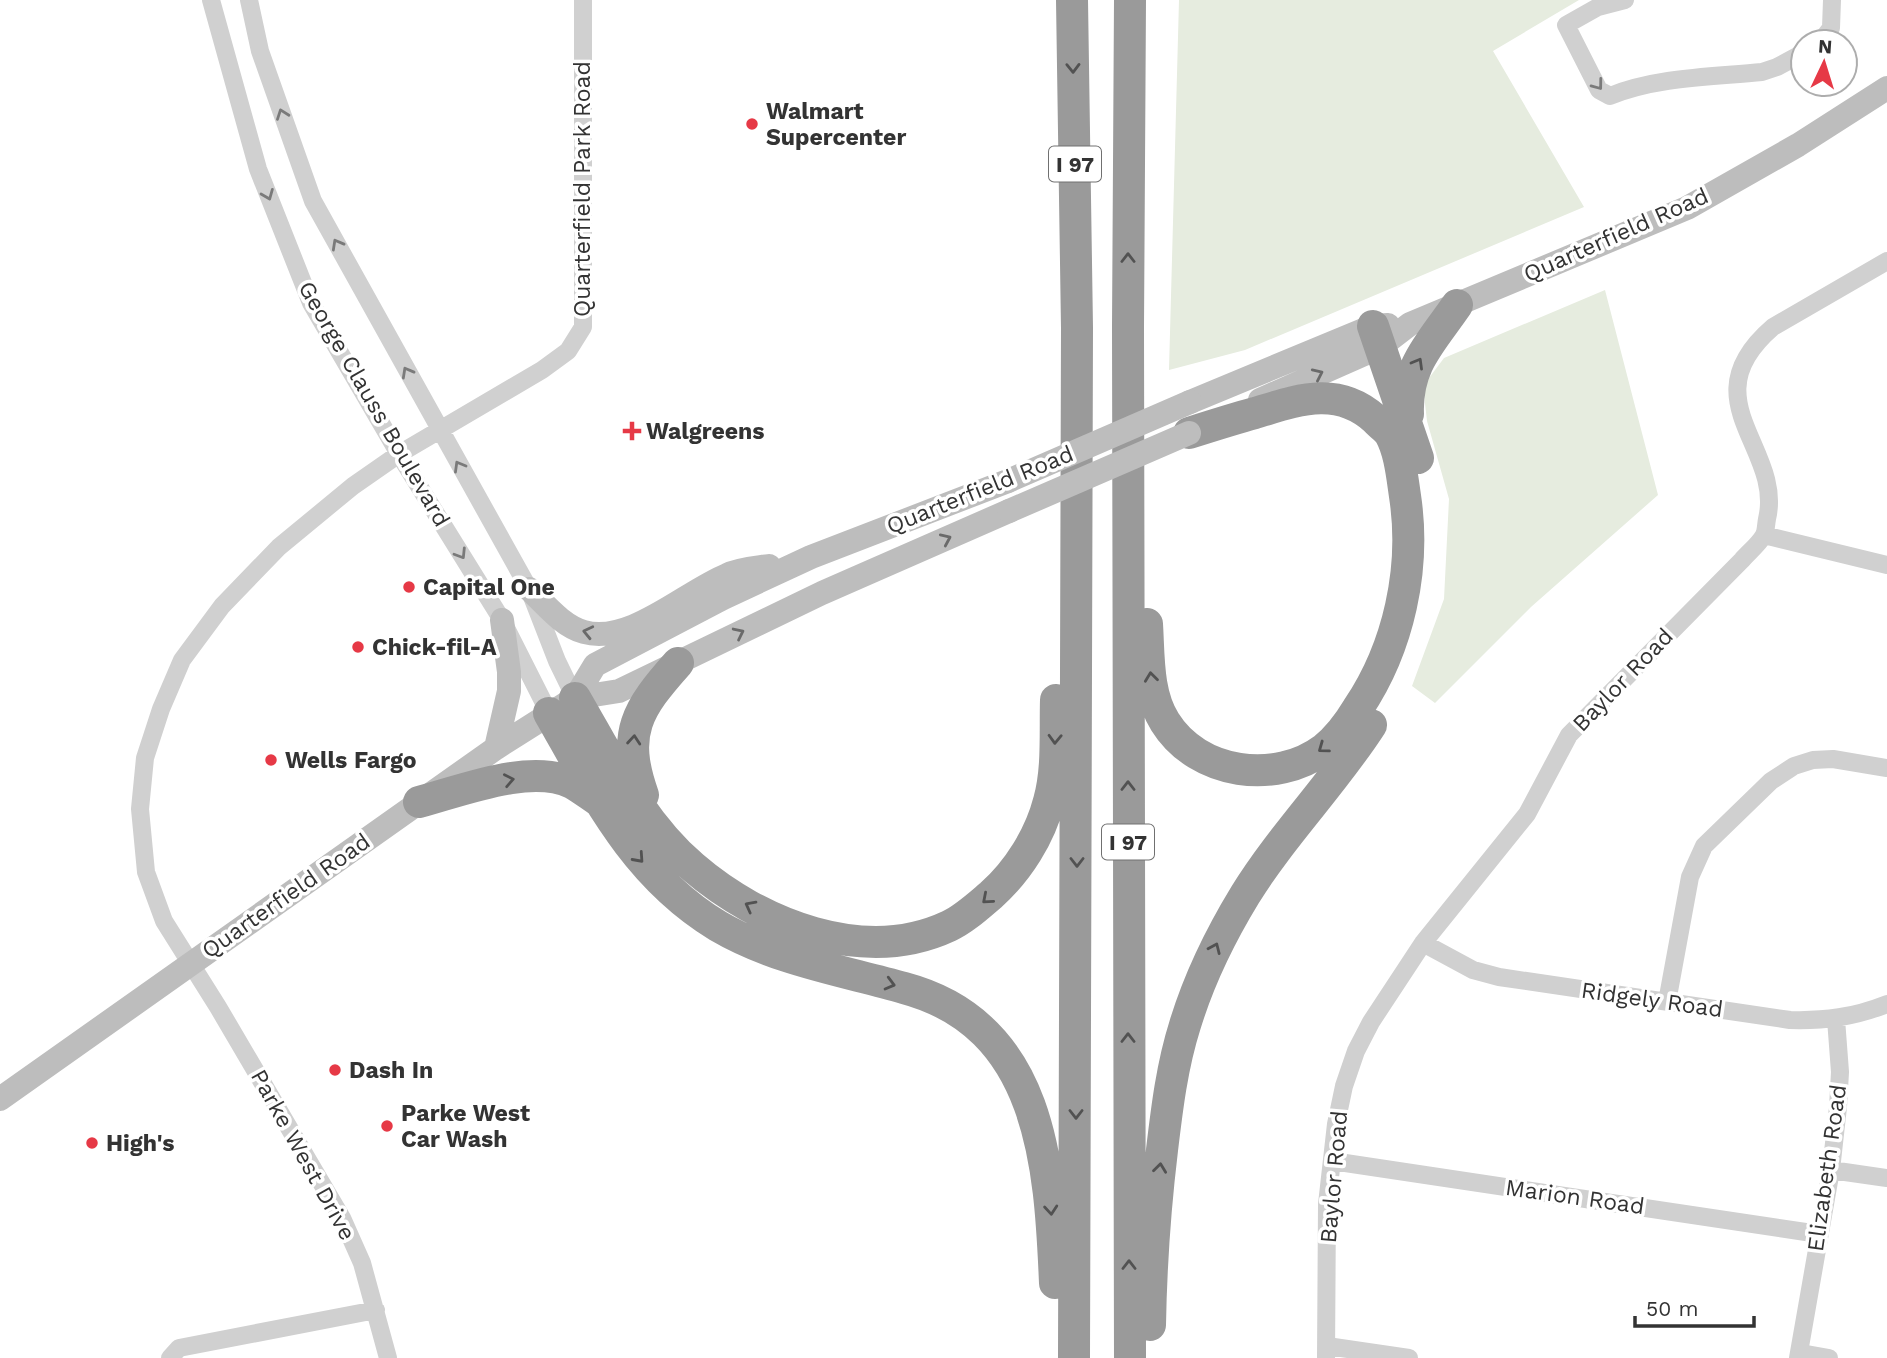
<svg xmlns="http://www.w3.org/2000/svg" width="1887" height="1358" font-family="'Work Sans',sans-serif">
<rect width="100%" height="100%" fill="#fff"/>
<path fill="#e6ecdf" d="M 1179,0 L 1579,0 L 1493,51 L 1584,207 L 1245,350 L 1169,370 Z
M 1605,290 L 1658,495 L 1531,607 L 1435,703 L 1412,686 L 1444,599 L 1449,499 L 1427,421 L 1423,386 L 1444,358 Z"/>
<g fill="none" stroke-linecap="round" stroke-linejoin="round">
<path stroke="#d0d0d0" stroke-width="18" d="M 211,0 L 258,169 L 311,303 L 399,454 L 502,620 L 549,713
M 249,0 L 260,51 L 313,201 L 529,589 L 557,661 L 575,698
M 1625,0 L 1598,7 L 1566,25 L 1599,90 L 1610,96 C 1657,77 1712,77 1762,72 L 1777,67 L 1803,53
M 1820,42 L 1831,28 L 1832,0
M 1764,535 L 1887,565
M 1423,943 L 1473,970 L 1499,977 L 1790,1020 C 1825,1021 1854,1017 1887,1004
M 1667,1002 L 1690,877 L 1704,846 L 1771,781 L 1794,766 L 1813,760 L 1833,759 L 1887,768
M 1332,1161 L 1819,1234
M 1831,1170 L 1887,1178
M 1327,1346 L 1409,1358
M 1801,1353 L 1829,1358
M 170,1358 L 179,1348 L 376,1310
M 388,1358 L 362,1263 L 342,1218 L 218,1007 L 164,921 L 146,872 L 140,809 L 145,758 L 161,709 L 182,660 L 222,606 L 279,547 L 353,486 L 399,454 L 542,370 L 568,351 L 583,327 L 583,0
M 1326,1358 L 1327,1204 L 1336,1124 L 1344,1086 L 1356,1051 L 1371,1022 L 1423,943 L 1527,814 L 1569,735 L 1742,560 C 1749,552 1759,544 1764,535 C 1766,531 1766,524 1767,519 C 1784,448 1688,400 1773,327 L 1887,261
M 1798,1358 L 1831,1170 L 1838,1107 L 1840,1072 L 1836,1019"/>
<path stroke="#bdbdbd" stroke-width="24" d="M 1260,400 L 1380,347 L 1410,324 L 1687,208 L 1798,145 L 1887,88
M 1190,402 L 1373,326 L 1388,325
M 529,589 C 545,604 562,626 584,632 C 630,645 685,592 727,575 C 739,569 756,568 769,566
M 575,698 L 595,665 L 723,598 L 811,557 L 1008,481
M 496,748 L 509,691 L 509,672 L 502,620
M 0,1099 L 496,748 L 575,698 L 619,691 L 822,593 L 1009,511"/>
<path stroke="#9a9a9a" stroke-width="32" d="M 1072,0 L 1077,328 L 1074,1358
M 1130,0 L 1128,327 L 1130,1358
M 1373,326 L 1418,458
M 1408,414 C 1406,365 1431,343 1457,305
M 1147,624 C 1149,656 1147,694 1165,722 C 1198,775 1276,785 1324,749 C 1338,738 1349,723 1358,708 C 1399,647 1416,568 1405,496 C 1402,476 1400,452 1390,434 C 1386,428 1379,424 1375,419 C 1337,385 1298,400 1255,413 C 1233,419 1211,426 1189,433
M 575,698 C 609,756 640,822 693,867 C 759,924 864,966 949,926 C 964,919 978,906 991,895 C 1018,871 1040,836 1049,801 C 1058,769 1055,733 1056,700
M 549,713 C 596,795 634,875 718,926 C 776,960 840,970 904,988 C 1042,1025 1050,1164 1055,1283
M 643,795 C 621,733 637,709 678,663
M 419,802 C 461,791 530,763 572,783 C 581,788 590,795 599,801
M 1150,1325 C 1151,1267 1155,1208 1162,1150 C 1167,1108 1172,1066 1185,1025 C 1199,979 1220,936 1245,895 C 1282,835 1333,784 1371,725"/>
<path stroke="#bdbdbd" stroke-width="24" d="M 1008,481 L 1190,402
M 1009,511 L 1189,433"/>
</g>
<defs><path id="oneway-chevron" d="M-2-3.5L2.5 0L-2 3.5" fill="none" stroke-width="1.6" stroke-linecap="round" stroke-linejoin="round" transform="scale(1.75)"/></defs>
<g stroke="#525252">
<use href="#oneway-chevron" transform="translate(1073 68) rotate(89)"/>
<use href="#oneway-chevron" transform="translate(1128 258) rotate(-90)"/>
<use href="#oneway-chevron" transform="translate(1418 363) rotate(-60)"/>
<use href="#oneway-chevron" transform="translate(1151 677) rotate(-97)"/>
<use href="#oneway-chevron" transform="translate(1055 739) rotate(92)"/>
<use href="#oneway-chevron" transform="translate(634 740) rotate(-85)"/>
<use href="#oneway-chevron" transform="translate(1323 748) rotate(144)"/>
<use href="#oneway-chevron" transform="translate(509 780) rotate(-11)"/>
<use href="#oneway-chevron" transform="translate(1128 786) rotate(-90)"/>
<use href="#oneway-chevron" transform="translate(639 858) rotate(48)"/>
<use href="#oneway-chevron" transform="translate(1077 862) rotate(90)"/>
<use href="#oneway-chevron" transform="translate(987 899) rotate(139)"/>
<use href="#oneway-chevron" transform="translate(750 906) rotate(-152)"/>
<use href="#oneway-chevron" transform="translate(1215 948) rotate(-66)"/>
<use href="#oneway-chevron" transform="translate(890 984) rotate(15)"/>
<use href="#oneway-chevron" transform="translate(1128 1038) rotate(-90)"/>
<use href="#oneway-chevron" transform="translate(1076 1114) rotate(90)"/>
<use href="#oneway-chevron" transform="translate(1160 1168) rotate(-83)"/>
<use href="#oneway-chevron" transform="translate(1051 1210) rotate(85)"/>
<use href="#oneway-chevron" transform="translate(1129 1265) rotate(-90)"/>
</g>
<g stroke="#7a7a7a">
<use href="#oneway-chevron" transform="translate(1598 85) rotate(53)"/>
<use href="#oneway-chevron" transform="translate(282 114) rotate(-110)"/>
<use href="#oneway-chevron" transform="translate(268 195) rotate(68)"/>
<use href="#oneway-chevron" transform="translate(337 244) rotate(-119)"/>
<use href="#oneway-chevron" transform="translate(407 372) rotate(-119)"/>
<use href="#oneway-chevron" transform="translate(459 466) rotate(-120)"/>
<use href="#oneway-chevron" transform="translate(461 554) rotate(58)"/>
</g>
<g stroke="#6a6a6a">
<use href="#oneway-chevron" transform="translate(1318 374) rotate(-25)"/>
<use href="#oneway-chevron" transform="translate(946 539) rotate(-24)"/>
<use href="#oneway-chevron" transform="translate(588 632) rotate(-167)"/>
<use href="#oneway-chevron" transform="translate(739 633) rotate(-26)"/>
</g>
<g fill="#e63946" stroke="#fff" stroke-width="2.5">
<circle cx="752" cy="124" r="7"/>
<path d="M628.5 420.5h7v7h7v7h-7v7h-7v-7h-7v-7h7z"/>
<circle cx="409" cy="587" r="7"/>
<circle cx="358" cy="647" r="7"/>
<circle cx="271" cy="760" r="7"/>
<circle cx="335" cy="1070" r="7"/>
<circle cx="387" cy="1126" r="7"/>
<circle cx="92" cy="1143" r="7"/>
</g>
<g text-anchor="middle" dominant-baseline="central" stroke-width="7" stroke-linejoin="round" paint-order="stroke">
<g fill="#fff" stroke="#707070" stroke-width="2">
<rect x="1049" y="146.5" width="52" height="35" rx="5"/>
<rect x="1102" y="824.5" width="52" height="35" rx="5"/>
</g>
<g font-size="21" font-weight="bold" fill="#333">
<text x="1075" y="164">I 97</text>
<text x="1128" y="842">I 97</text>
</g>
<g font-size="23" font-weight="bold" fill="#333" stroke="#fff" text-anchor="start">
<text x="766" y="111">Walmart<tspan x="766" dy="26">Supercenter</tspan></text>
<text x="646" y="431">Walgreens</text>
<text x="423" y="587">Capital One</text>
<text x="372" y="647">Chick-fil-A</text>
<text x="285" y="760">Wells Fargo</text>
<text x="349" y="1070">Dash In</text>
<text x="401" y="1113">Parke West<tspan x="401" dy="26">Car Wash</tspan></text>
<text x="106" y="1143">High's</text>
</g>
<g font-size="23" fill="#333" stroke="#fff">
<text transform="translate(582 189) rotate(-90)">Quarterfield Park Road</text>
<text transform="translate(1616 235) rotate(-24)">Quarterfield Road</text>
<text transform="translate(374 404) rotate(60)">George Clauss Boulevard</text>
<text transform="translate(980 490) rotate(-22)">Quarterfield Road</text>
<text transform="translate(1623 680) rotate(-46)">Baylor Road</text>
<text transform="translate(286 896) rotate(-35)">Quarterfield Road</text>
<text transform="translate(1652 1000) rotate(8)">Ridgely Road</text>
<text transform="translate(303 1155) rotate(61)">Parke West Drive</text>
<text transform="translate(1827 1168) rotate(-82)">Elizabeth Road</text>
<text transform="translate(1334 1177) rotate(-85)">Baylor Road</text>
<text transform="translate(1575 1197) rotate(8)">Marion Road</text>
</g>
</g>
<g transform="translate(1824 63) rotate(4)"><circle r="33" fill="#ffffff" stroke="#adadad" stroke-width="2"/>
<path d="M0-5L12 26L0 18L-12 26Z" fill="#e63946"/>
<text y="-10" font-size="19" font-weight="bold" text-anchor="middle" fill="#333333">N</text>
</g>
<path d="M1635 1316v10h119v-10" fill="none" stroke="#333333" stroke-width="3.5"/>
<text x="1646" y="1316" font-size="21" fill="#333333" stroke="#ffffff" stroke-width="5" paint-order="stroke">50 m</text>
</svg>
